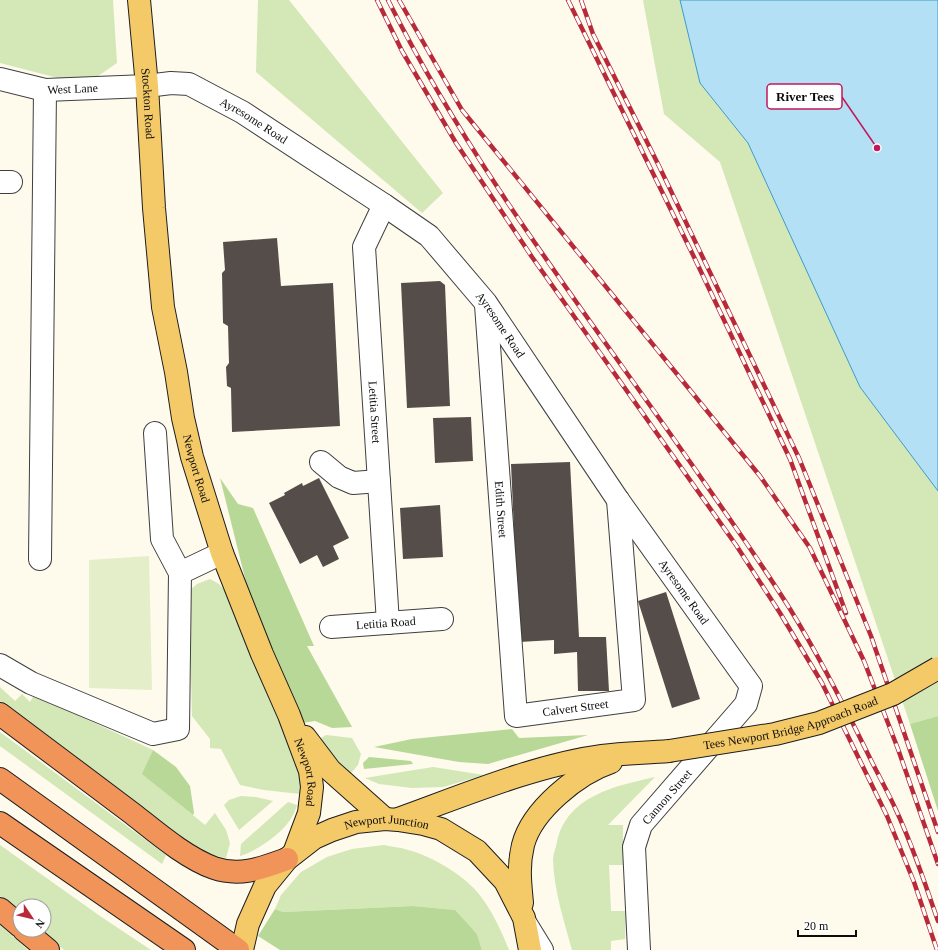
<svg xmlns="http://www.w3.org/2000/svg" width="938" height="950" font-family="Georgia,serif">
<rect width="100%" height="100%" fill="#fefaec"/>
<path fill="#d3e7b7" d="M 0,0 L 113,0 L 117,63 L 85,85 L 0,63 Z
M 258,0 L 289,0 L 443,193 L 422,213 L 256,72 Z
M 643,0 L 680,0 L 700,83 L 748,143 L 860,387 L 938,491 L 938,716 L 910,724 L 720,162 L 664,114 Z
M 210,579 L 219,584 L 227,593 L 260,678 L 296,758 L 303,778 L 300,794 L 264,790 L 240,785 L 221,749 L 210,748 L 210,739 L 192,716 L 189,591 L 197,584 Z
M 0,687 L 15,701 L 22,694 L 30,702 L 34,695 L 153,750 L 143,774 L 205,825 L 215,813 L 226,830 L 230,843 L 226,858 L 201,853 L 97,778 L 0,703 Z
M 0,732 L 166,855 L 162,864 L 0,746 Z
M 326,735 L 352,738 L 361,754 L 358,765 L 351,773 L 330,753 L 321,738 Z
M 433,767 L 484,775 L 443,787 L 412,788 L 379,784 L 365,778 Z
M 655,777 L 608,825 L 623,825 L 623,865 L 609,865 L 611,911 L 626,911 L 625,939 L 611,941 L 611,950 L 572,950 C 564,921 554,890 553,860 C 553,854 556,848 557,842 C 567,796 615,786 655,777 Z
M 241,796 L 256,797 L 273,801 L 239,830 L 224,805 L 229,800 Z
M 288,802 L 297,805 C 296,809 294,813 292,817 C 284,832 257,851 240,856 L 241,844 Z
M 0,845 L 100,916 L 151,950 L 64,950 L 40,930 L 44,930 L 44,906 L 20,906 L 20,914 L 0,896 Z
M 384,845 C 392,847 400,847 408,850 C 432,856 463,875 478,893 C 492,910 501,930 509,950 L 482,950 L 477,934 L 454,910 L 413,906 L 283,912 L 275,909 L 281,895 L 301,872 L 327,857 L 352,849 Z
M 0,925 L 28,950 L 0,950 Z"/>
<path fill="#b8d897" d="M 220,478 L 238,504 L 253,508 L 314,646 L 307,646 L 352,727 L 332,728 L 315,721 L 302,723 L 253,610 Z
M 938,716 L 938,811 L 910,724 Z
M 512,729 L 519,738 L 588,735 L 488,764 L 459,762 L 374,747 L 412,739 Z
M 153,750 L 176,767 L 190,786 L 194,813 L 193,815 L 142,774 Z
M 369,757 L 411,761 L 413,764 L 364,769 L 363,763 Z
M 413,906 L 455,910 L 477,934 L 482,950 L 280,950 L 258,936 L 275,909 L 283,912 Z"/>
<path fill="#e4efc9" d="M 149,556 L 152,690 L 89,688 L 89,560 Z"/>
<path fill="#b3e0f4" stroke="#3c9ac9" d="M 680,0 L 938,0 L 938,491 L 860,387 L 748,143 L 700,83 Z"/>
<path fill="#554d49" d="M 277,238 L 281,286 L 333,283 L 340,426 L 232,432 L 231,388 L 227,386 L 226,367 L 229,363 L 228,326 L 223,323 L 222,273 L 225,270 L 223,242 Z
M 440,281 L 445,285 L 450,406 L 407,408 L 401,283 Z
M 471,417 L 473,461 L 435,463 L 433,418 Z
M 570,462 L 579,637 L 606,637 L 609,691 L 578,691 L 577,652 L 554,654 L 554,640 L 519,642 L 511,464 Z
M 319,478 L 349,538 L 333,546 L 339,559 L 323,567 L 317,555 L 300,564 L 269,503 L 285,495 L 284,493 L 302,483 L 303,486 Z
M 440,505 L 443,557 L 403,559 L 400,508 Z
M 666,592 L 700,699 L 672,708 L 638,601 Z"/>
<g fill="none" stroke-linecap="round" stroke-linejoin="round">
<g stroke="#3f3f3f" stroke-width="24">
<g id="minor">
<path id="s1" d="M 0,79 L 45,90 L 147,86 L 171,83 L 189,84 L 242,112 L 384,205 L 429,236 L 486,303 L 618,500 L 751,686 L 746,704 L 641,825 L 634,847 L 639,950"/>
<path d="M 0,182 L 11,182"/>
<path id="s2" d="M 384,205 L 364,247 L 388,623"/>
<path id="s3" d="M 486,305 L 516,716 L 634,700 L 618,500"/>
<path d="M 321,462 L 339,477 L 353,483 L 379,481"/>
<path d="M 40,559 L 45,90"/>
<path d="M 180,573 L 222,553"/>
<path id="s4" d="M 331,627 L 442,619"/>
<path d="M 0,665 L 31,683 L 153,734 L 178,729 L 180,573 L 162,539 L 155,433"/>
<path d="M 526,924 L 542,950"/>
</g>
</g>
<g stroke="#1d1d1d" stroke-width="24">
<g id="major">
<path id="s5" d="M 139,0 L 147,86 L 154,208 L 163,307 L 176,372 L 183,418 L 192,457 L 222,553 L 262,654 L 289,715 L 310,771 L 312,787 L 309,813 L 294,853"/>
<path d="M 305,737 L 330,770 L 385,819"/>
<path d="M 398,819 C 462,796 535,765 602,756 C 624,753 647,753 669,751"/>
<path d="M 522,903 C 520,882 518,866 523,845 C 532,810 578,773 611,762"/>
<path id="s6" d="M 242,950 L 248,924 L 265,886 L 287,859 L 314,838 L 332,830 L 356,822 L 385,819 L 398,820 L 423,824 L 441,829 L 477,851 L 505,881 L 524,918 L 530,950"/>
</g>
</g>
<g stroke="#1d1d1d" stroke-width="24">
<path id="highway" d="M 0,714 C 44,747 89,781 133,814 C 156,832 186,858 214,868 C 240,877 262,868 287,859
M 0,779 L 238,950
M 0,823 L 184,950
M 0,909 L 20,926
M 24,930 L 48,950"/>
</g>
<use href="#minor" stroke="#fff" stroke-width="22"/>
<use href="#major" stroke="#f4c967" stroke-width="22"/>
<use href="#highway" stroke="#f09459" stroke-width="22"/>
<g stroke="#b82939" stroke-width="4.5">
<path id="rail" d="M 377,0 L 402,51 L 456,143 L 532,257 L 736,545 L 780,613 L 822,683 L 887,816 L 914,882 L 937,950
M 388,0 C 476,176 600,331 711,492 C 738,531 765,569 790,609 C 819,656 843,703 867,752 C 876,771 887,790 896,810 C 913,846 925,884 938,921
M 399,0 L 462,110 L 760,476 L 810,548 L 864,661 L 898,749 L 938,864
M 568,0 L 694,257 L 790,459 L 846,613
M 581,0 L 593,34 L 658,164 L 799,458 L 871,636 L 938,832"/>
</g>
<use href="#rail" stroke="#fff" stroke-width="3" stroke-dasharray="9" stroke-linecap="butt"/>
<g stroke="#1d1d1d" stroke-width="24" stroke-linecap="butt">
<g id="major-bridge">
<path id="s7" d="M 669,751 L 775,734 L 819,723 L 893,694 L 938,668"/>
</g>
</g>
<use href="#major-bridge" stroke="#f4c967" stroke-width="22"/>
</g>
<g text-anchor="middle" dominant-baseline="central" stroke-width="4" stroke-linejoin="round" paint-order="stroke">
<g font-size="12" fill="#0c0c0c" stroke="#fff">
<text stroke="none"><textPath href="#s1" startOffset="74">West Lane</textPath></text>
<text stroke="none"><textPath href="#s5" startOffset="104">Stockton Road</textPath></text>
<text stroke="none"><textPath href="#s1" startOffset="265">Ayresome Road</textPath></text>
<text stroke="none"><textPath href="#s1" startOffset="589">Ayresome Road</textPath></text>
<text stroke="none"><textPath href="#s2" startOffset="212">Letitia Street</textPath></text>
<text stroke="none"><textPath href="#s5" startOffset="473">Newport Road</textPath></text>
<text stroke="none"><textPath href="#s3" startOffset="205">Edith Street</textPath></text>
<text stroke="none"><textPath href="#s1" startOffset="913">Ayresome Road</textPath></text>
<text stroke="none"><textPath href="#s4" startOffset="55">Letitia Road</textPath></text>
<text stroke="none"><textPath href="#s3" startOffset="472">Calvert Street</textPath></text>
<text stroke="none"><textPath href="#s7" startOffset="125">Tees Newport Bridge Approach Road</textPath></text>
<text stroke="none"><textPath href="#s5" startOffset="797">Newport Road</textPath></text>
<text transform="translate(667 797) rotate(-49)">Cannon Street</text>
<text stroke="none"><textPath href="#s6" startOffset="213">Newport Junction</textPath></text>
</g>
</g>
<path fill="none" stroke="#c2185b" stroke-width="1.5" d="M877 148L842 97"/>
<circle fill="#c2185b" stroke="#fff" stroke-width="1.5" cx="877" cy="148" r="4"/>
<rect fill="#fff" stroke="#c2185b" stroke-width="1.5" x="767" y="84" width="75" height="25" rx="4"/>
<g font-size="13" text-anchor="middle" font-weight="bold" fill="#0c0c0c">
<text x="805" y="101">River Tees</text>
</g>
<g transform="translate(32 918) rotate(125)"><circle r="19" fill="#ffffff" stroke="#9e9e9e"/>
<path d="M0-3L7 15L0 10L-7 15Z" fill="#b82939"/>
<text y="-6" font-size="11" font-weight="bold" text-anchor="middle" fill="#0c0c0c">N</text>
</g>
<path d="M798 930v6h58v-6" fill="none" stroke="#0c0c0c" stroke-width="2"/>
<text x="804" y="930" font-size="12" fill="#0c0c0c" stroke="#ffffff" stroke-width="3" paint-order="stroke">20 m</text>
</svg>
